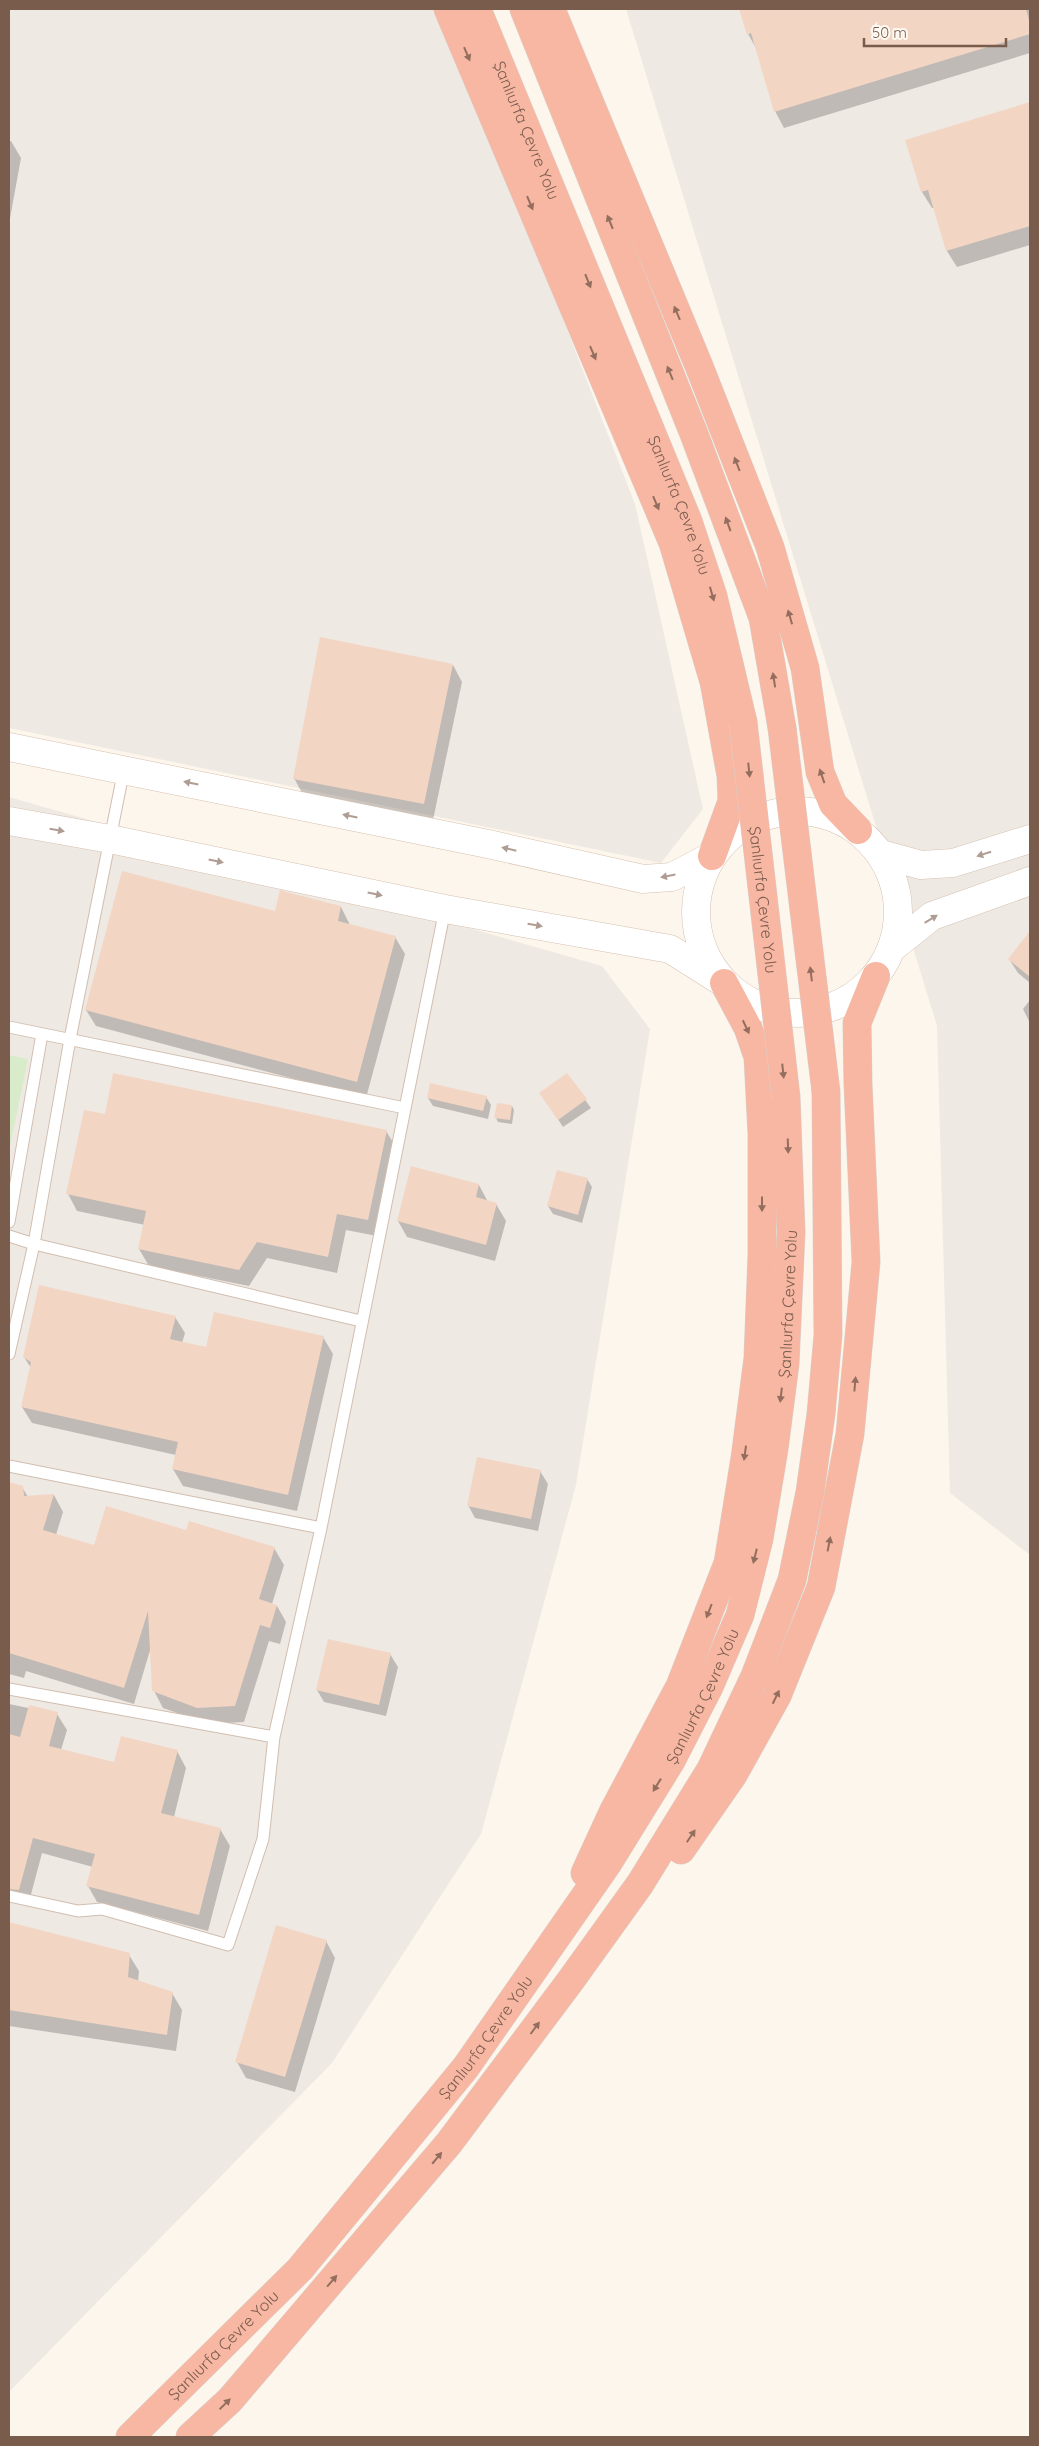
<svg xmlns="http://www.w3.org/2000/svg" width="1039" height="2446" font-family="Quicksand,sans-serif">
<rect width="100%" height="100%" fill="#fdf6ec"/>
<path fill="#efe9e4" d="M 9,9 L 442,9 L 635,504 L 703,809 L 661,863 L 9,728 Z
M 626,9 L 1030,9 L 1030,1555 L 950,1493 L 937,1026 Z
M 9,797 L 602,966 L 650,1029 L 576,1485 L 481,1834 L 332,2063 L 9,2392 Z"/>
<path fill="#d8ecc9" d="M 9,1055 L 28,1059 L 9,1151 Z"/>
<path fill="#0003" d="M 741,9 L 1030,9 L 1030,53 L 784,128 L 775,111 L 756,48 L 748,34 Z
M 1030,103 L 1030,245 L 957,267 L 947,251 L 934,208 L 932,208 L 922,192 L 907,140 Z
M 9,141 L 11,141 L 21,158 L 9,224 Z
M 453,665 L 462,682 L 433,820 L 303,795 L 294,778 Z
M 341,907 L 350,925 L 395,937 L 405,954 L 366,1098 L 96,1026 L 86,1010 Z
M 1030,933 L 1030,983 L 1018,973 L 1009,959 Z
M 1030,1000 L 1030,1023 L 1023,1009 Z
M 567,1075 L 591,1108 L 563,1127 L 546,1101 Z
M 486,1097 L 491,1105 L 488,1119 L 433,1106 L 428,1098 Z
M 512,1106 L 514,1110 L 512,1124 L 498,1122 L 496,1118 Z
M 106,1116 L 386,1131 L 396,1147 L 377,1236 L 346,1230 L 337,1273 L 267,1258 L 249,1286 L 149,1266 L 139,1249 L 145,1225 L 77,1211 L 68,1194 Z
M 587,1179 L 592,1187 L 582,1223 L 553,1214 L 548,1206 Z
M 479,1185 L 488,1202 L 496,1204 L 506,1221 L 495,1261 L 407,1237 L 398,1221 Z
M 175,1317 L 185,1333 L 182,1343 L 207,1349 L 323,1337 L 333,1354 L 297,1511 L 183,1486 L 173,1469 L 176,1455 L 32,1423 L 22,1407 L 31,1368 L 24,1357 Z
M 540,1471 L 548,1484 L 538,1531 L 475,1518 L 468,1505 Z
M 9,1483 L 22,1487 L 28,1497 L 54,1495 L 63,1512 L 56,1535 L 95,1547 L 187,1532 L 274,1548 L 284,1565 L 272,1604 L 277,1606 L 286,1622 L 280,1644 L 269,1641 L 244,1722 L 208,1724 L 163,1708 L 154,1691 L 151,1647 L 134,1704 L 26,1671 L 24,1678 L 9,1674 Z
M 390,1654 L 398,1667 L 386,1716 L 324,1702 L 317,1690 Z
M 9,1704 L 57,1714 L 67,1730 L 61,1750 L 115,1764 L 177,1751 L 186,1768 L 174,1817 L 220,1829 L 230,1846 L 208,1931 L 97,1902 L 88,1886 L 93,1867 L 42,1853 L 29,1902 L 9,1896 Z
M 9,1923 L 129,1955 L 139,1971 L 138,1982 L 172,1993 L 182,2010 L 176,2051 L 9,2026 Z
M 326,1941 L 335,1958 L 295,2092 L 246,2078 L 237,2062 Z"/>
<path fill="#f3d5c3" d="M 739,9 L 1026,9 L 1030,24 L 1030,34 L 774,112 L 751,33 L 747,35 Z
M 1030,102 L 1030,226 L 946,251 L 928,190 L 921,192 L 905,140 Z
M 320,637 L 453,664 L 424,804 L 293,779 Z
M 122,871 L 275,911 L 280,890 L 290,893 L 341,906 L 338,921 L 396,936 L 357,1082 L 85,1010 Z
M 1030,931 L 1030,977 L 1008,959 Z
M 113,1073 L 387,1130 L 368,1220 L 337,1214 L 328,1257 L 257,1242 L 239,1270 L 138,1249 L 146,1211 L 66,1194 L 84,1110 L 105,1114 Z
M 567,1073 L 587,1099 L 558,1120 L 539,1093 Z
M 430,1083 L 487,1096 L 483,1111 L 427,1098 Z
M 497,1103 L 512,1105 L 510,1120 L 494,1118 Z
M 411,1166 L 479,1184 L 476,1197 L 497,1203 L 486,1245 L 397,1221 Z
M 557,1170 L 588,1178 L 578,1215 L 547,1206 Z
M 39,1285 L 176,1316 L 170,1339 L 206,1347 L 214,1312 L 324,1336 L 288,1495 L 172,1469 L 178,1442 L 21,1407 L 31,1362 L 23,1357 Z
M 477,1457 L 541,1470 L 531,1519 L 467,1506 Z
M 9,1482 L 23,1486 L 24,1496 L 54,1494 L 43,1530 L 94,1545 L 106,1506 L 186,1530 L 189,1521 L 275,1547 L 259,1599 L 277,1605 L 270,1628 L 260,1625 L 235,1706 L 197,1708 L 152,1691 L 148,1611 L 124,1688 L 9,1653 Z
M 328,1639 L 391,1653 L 379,1705 L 316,1690 Z
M 29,1705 L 58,1712 L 49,1746 L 114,1762 L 121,1736 L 178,1750 L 161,1813 L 221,1828 L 199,1915 L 86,1886 L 95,1854 L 33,1838 L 19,1890 L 9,1889 L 9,1734 L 20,1737 Z
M 9,1922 L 130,1953 L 128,1977 L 173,1992 L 167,2035 L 9,2010 Z
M 276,1925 L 327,1940 L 285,2077 L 235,2062 Z"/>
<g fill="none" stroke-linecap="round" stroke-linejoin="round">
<g stroke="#d1beb0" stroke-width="13">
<path id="lane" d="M 9,1027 L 405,1108
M 9,1222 L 42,1034
M 9,1236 L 34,1244 L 361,1321
M 9,1354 L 34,1244 L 70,1039 L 124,769
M 9,1466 L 321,1528
M 9,1689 L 274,1737 L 321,1528 L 445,909
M 9,1896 L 78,1911 L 102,1909 L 228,1945 L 263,1839 L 274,1737"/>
</g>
<g stroke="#d6c0b0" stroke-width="29">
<path id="secondary" d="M 9,747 L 488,844 L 643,879 L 672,877 L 712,856
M696 912a101 101 0 1 1 202 0a101 101 0 1 1-202 0Z
M 9,821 L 110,839 L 445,909 L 670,949 L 724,983
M 881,854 L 921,865 L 953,863 L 1030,839
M 892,948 L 932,916 L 1030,881"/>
</g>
<g stroke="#dad1cd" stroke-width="29">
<g id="highway">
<path d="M 448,9 L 673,543 L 714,682 L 731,776 L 732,801 L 712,856"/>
<path id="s1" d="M 477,9 L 688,521 L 713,596 L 743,722"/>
<path d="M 524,9 L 694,434 L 763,618 L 782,728"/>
<path d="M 551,9 L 699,366 L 770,547 L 805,668 L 820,772 L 833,804 L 858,830"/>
<path d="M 681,1850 L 733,1775 L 777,1696 L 821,1587 L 850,1434 L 866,1262 L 858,1084 L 857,1023 L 876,976"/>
<path d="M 585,1873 L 613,1812 L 680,1686 L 728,1563 L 745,1458 L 758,1358 L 762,1255 L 762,1134 L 758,1057 L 748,1028 L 724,983"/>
<path id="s2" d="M 130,2437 L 300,2269 L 466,2067 L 608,1863 L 671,1761 L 709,1687 L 740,1615 L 759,1539 L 774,1449 L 785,1364 L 791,1232 L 786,1097"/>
<path d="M 190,2437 L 230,2400 L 449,2143 L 571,1980 L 640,1884 L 711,1769 L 755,1676 L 792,1580 L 810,1492 L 821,1414 L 828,1335 L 826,1092"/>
</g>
</g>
<use href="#lane" stroke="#fff" stroke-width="11"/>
<use href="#secondary" stroke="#fff" stroke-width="28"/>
<use href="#highway" stroke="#f7b7a3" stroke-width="28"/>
<g stroke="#dad1cd" stroke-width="29" stroke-linecap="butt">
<g id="highway-bridge">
<path id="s3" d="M 743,722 L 786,1097"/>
<path d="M 782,728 L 826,1092"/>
</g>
</g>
<use href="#highway-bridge" stroke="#f7b7a3" stroke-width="28"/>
</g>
<defs><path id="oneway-solid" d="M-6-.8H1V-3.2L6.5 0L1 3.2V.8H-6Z" transform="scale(1.25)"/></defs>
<g fill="#936e5e">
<use href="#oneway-solid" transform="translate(467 54) rotate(67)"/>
<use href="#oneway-solid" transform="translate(530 203) rotate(67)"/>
<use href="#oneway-solid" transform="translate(610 222) rotate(-112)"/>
<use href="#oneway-solid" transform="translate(588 281) rotate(68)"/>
<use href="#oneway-solid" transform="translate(677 313) rotate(-113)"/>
<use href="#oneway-solid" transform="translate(593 353) rotate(67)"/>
<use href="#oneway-solid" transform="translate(670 373) rotate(-112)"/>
<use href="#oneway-solid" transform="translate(737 464) rotate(-111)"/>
<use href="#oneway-solid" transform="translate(656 503) rotate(67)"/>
<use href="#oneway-solid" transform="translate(728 524) rotate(-110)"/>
<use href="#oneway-solid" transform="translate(712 594) rotate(74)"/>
<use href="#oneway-solid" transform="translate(790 617) rotate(-106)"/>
<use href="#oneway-solid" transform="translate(774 680) rotate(-99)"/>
<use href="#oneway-solid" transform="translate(749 770) rotate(84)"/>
<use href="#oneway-solid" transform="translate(822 776) rotate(-109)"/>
<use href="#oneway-solid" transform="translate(811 974) rotate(-97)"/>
<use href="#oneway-solid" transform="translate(746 1027) rotate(65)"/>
<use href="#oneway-solid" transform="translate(783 1071) rotate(84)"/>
<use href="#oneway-solid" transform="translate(788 1146) rotate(88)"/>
<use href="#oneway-solid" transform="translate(762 1204) rotate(90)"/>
<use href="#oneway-solid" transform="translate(855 1384) rotate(-85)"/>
<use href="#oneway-solid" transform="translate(781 1395) rotate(97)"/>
<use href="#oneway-solid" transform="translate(745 1453) rotate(98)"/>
<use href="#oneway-solid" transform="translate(829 1544) rotate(-79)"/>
<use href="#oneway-solid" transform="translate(755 1556) rotate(104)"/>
<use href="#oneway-solid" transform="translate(709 1611) rotate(111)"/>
<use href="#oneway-solid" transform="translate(776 1697) rotate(-64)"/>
<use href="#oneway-solid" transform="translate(657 1785) rotate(122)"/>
<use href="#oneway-solid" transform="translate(691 1836) rotate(-56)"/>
<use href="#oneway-solid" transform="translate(535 2028) rotate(-53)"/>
<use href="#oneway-solid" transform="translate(437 2158) rotate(-50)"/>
<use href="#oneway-solid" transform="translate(332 2281) rotate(-49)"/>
<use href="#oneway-solid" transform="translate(225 2404) rotate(-44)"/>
</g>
<g fill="#af9d94">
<use href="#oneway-solid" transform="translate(191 783) rotate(-168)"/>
<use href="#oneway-solid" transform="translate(350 816) rotate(-168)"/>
<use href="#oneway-solid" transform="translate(57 830) rotate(10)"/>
<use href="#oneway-solid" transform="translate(509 849) rotate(-167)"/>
<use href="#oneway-solid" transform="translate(984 854) rotate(162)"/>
<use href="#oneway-solid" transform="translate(216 861) rotate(12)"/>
<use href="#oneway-solid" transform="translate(668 876) rotate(169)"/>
<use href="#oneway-solid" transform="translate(375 894) rotate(12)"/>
<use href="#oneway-solid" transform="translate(931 919) rotate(-31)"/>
<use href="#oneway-solid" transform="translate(535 925) rotate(10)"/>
</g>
<g text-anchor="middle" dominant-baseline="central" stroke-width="4.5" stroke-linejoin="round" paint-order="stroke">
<g font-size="16" fill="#7a5c4d" stroke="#fffaf3">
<text stroke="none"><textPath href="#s1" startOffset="131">Şanlıurfa Çevre Yolu</textPath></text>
<text stroke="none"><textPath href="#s1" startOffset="536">Şanlıurfa Çevre Yolu</textPath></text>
<text stroke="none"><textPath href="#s3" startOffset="179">Şanlıurfa Çevre Yolu</textPath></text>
<text stroke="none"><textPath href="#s2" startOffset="1346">Şanlıurfa Çevre Yolu</textPath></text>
<text stroke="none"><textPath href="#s2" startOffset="941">Şanlıurfa Çevre Yolu</textPath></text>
<text stroke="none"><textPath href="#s2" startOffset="536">Şanlıurfa Çevre Yolu</textPath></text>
<text stroke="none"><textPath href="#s2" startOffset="131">Şanlıurfa Çevre Yolu</textPath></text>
</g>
</g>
<rect width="1039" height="2446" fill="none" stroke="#7a5c4d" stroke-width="20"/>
<path d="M864 38v8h142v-8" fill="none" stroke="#7a5c4d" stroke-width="2.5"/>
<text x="872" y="38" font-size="15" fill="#7a5c4d" stroke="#fffaf3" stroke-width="4" paint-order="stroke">50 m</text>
</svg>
